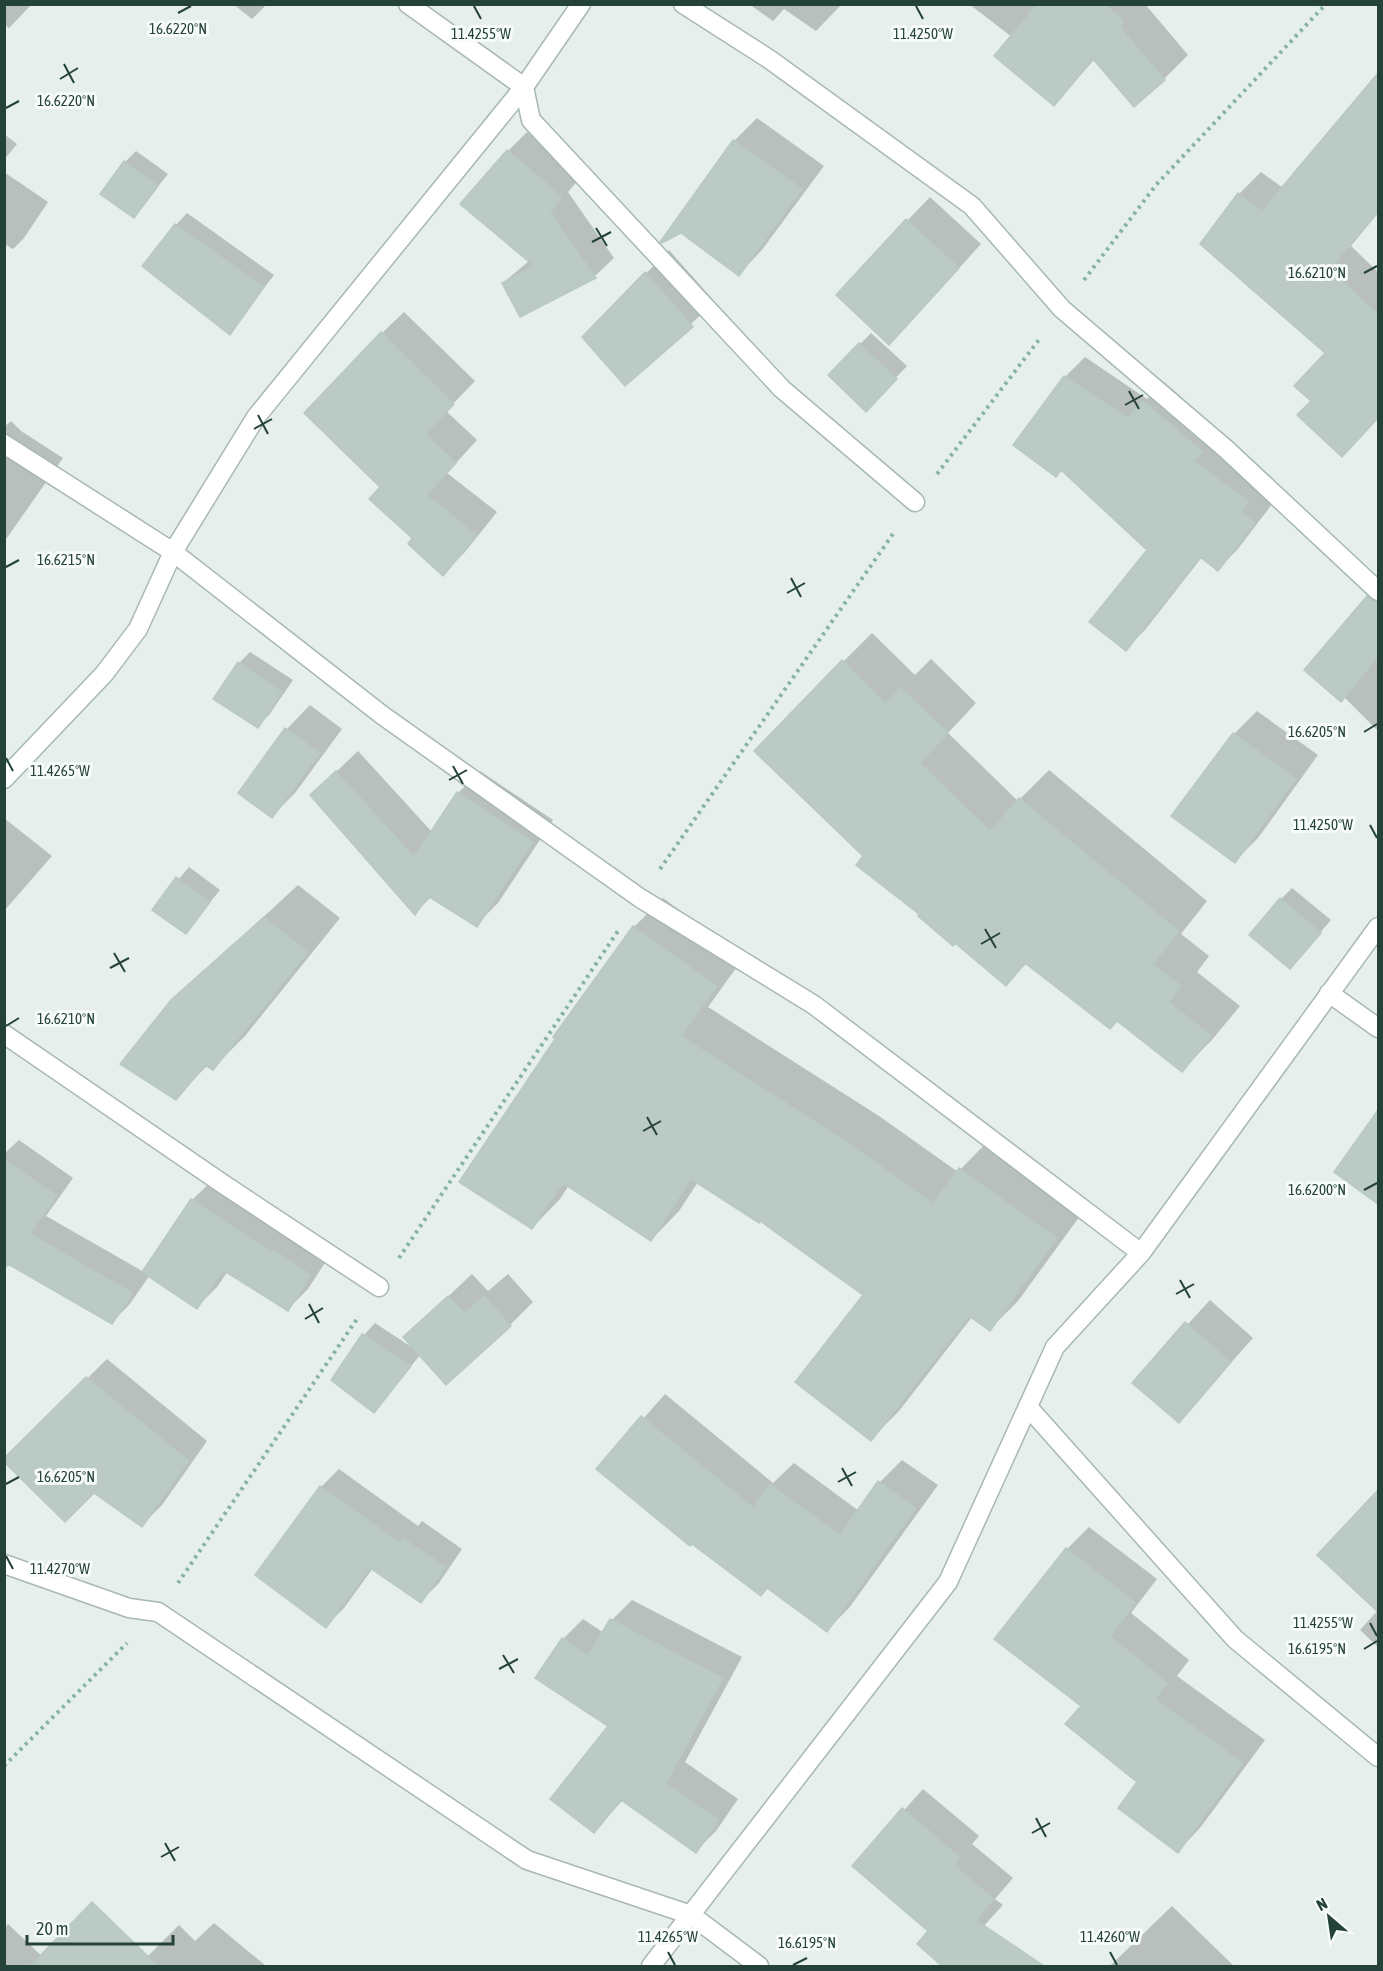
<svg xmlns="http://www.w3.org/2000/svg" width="1383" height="1971" font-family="'Asap Condensed',sans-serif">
<rect width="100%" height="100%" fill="#e6efeb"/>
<path fill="#0003" d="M 4,4 L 32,4 L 9,28 L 4,24 Z
M 233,4 L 267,4 L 252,19 Z
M 749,4 L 842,4 L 816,31 L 784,9 L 773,21 Z
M 969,4 L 1145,4 L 1188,55 L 1164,79 L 1095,59 L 1054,104 L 1012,37 Z
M 1378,77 L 1378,213 L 1351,246 L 1378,272 L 1378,418 L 1313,401 L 1328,353 L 1239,194 L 1261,172 L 1283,188 Z
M 757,118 L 824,166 L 761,251 L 738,275 L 734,141 Z
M 527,132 L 580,178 L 568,192 L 614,258 L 595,276 L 503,283 L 529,261 L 508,151 Z
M 4,134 L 17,144 L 4,160 Z
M 136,151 L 168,174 L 134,216 L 125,162 Z
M 4,172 L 48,202 L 24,238 L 13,249 L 4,244 Z
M 930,197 L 981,244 L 912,320 L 907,221 Z
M 187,213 L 274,275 L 229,333 L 176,225 Z
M 669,250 L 715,302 L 625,384 L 584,337 Z
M 404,312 L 475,381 L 446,411 L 477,440 L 447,473 L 497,512 L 465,552 L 443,574 L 382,487 L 382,333 Z
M 871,333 L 907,366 L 866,409 L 830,375 Z
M 1085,357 L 1147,399 L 1164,382 L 1221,432 L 1212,442 L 1273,503 L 1237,550 L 1218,569 L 1202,557 L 1145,630 L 1125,649 L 1149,549 L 1062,469 L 1015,445 L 1065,377 Z
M 11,421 L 21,431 L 63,458 L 4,542 L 4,427 Z
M 1378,587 L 1378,731 L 1344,697 L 1364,602 Z
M 872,633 L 915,675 L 931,659 L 976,703 L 948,733 L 1018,801 L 1049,770 L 1207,901 L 1181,934 L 1209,956 L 1197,972 L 1240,1006 L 1211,1041 L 1182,1070 L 1117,1020 L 1027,963 L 1006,984 L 922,913 L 865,856 L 843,662 Z
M 250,652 L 293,680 L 269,715 L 257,726 L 239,663 Z
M 310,705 L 342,729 L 295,793 L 272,816 L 240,792 L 287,729 Z
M 1257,711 L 1318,755 L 1258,838 L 1235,861 L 1173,816 L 1234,734 Z
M 358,751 L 432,832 L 458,793 L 480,771 L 553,820 L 498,903 L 476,925 L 432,896 L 415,913 L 312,795 Z
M 4,818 L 52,856 L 4,911 Z
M 189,867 L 220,890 L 186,932 L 154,909 Z
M 298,885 L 340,918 L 245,1036 L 213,1068 L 208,1065 L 175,1098 L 173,1001 Z
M 1292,888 L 1331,920 L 1301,955 L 1281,899 Z
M 663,898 L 744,957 L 708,1007 L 879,1116 L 958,1172 L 989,1140 L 1085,1209 L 1018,1301 L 990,1329 L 972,1317 L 899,1411 L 871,1439 L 866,1294 L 760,1219 L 698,1182 L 679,1211 L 651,1240 L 569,1185 L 560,1199 L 532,1228 L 557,1039 L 555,1037 L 634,927 Z
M 1378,1113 L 1378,1202 L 1336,1172 Z
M 19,1140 L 73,1178 L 46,1216 L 144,1272 L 192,1200 L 213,1180 L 330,1255 L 308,1289 L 288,1309 L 228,1271 L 217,1287 L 197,1307 L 150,1275 L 129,1305 L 112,1322 L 10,1264 L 4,1269 L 4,1154 Z
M 472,1274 L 488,1291 L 508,1274 L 533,1302 L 510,1325 L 421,1354 L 374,1411 L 333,1380 L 364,1335 L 375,1323 L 416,1350 L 405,1337 Z
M 1210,1300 L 1253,1338 L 1179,1421 L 1134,1383 Z
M 107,1359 L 207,1441 L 162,1505 L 142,1525 L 94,1491 L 5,1460 Z
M 665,1394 L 773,1483 L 794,1463 L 859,1511 L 880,1482 L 902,1460 L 938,1485 L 849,1608 L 827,1630 L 599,1469 Z
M 339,1469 L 418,1526 L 422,1521 L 462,1549 L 439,1583 L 421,1601 L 373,1568 L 344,1608 L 326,1626 L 257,1575 L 321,1487 Z
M 1378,1492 L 1378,1610 L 1319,1555 Z
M 1089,1527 L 1157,1579 L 1131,1613 L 1189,1660 L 1177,1676 L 1265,1740 L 1200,1828 L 1178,1851 L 1139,1782 L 1083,1705 L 1067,1549 Z
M 632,1600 L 742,1657 L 685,1762 L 738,1799 L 716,1831 L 696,1851 L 623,1800 L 594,1831 L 610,1726 L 563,1639 L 583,1619 L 604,1633 L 612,1620 Z
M 1378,1610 L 1378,1647 L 1360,1630 Z
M 923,1789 L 979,1836 L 972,1844 L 1013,1878 L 995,1899 L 1003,1905 L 947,1966 L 919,1944 L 930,1931 L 854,1866 Z
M 1172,1906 L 1234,1966 L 1109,1966 L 1112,1964 Z
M 214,1923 L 266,1966 L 138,1966 L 179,1925 L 195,1941 Z
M 8,1924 L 45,1959 L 37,1966 L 4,1966 L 4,1928 Z"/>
<path fill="#bbcac4" stroke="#b8c9c2" stroke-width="1.5" d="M 1037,4 L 1104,4 L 1124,21 L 1120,27 L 1165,80 L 1134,107 L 1093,59 L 1054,106 L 994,56 Z
M 1378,73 L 1378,212 L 1330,269 L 1378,315 L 1378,418 L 1342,457 L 1297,415 L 1311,401 L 1294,386 L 1325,353 L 1200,244 L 1238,193 L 1262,211 Z
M 733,140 L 802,189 L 739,276 L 681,233 L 662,243 L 660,242 Z
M 507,150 L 562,197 L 550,212 L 596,278 L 520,317 L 502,283 L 534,266 L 460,204 Z
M 124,161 L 158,186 L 134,218 L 100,194 Z
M 906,219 L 959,268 L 889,345 L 836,295 Z
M 175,224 L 264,287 L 230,335 L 142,266 Z
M 645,272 L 693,327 L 625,386 L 582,337 Z
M 381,332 L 454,404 L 426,434 L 456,463 L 427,495 L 477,535 L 443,576 L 408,544 L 412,538 L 369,499 L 380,487 L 304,413 Z
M 859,343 L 897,379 L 866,412 L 828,375 Z
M 1064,376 L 1128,418 L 1143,401 L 1203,452 L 1194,461 L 1249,502 L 1241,512 L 1255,523 L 1218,571 L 1200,557 L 1126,651 L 1089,622 L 1147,550 L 1061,470 L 1056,477 L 1013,445 Z
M 1367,596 L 1378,602 L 1378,657 L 1341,702 L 1304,670 Z
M 842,660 L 885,703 L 900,687 L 948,733 L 920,763 L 990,831 L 1019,798 L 1179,931 L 1153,964 L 1181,986 L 1169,1002 L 1212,1036 L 1182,1072 L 1117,1021 L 1110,1029 L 1025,963 L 1006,986 L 955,943 L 953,946 L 918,916 L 919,914 L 856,865 L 863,856 L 754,751 Z
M 238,662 L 282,692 L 258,728 L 213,699 Z
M 285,728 L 320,753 L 272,818 L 238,793 Z
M 1233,733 L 1296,779 L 1235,863 L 1171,816 Z
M 336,771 L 414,857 L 457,792 L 533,842 L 477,927 L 428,896 L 415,915 L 310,795 Z
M 176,877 L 210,902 L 186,934 L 152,910 Z
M 1280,898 L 1321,933 L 1290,969 L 1249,935 Z
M 264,917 L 308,952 L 213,1070 L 205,1065 L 176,1100 L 120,1064 L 171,1000 Z
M 633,926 L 717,986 L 681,1036 L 850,1144 L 933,1203 L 959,1168 L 1057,1238 L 990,1331 L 969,1316 L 871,1441 L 795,1382 L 863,1295 L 760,1221 L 759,1223 L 691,1179 L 651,1241 L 563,1183 L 532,1229 L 459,1182 L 555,1039 L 553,1037 Z
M 1378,1110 L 1378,1204 L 1334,1172 Z
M 4,1159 L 57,1196 L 30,1234 L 133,1293 L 112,1324 L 8,1264 L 4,1269 Z
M 191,1199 L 271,1252 L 272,1249 L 311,1275 L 288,1311 L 223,1270 L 197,1309 L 142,1272 Z
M 448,1296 L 464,1313 L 484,1296 L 511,1326 L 446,1385 L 403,1337 Z
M 1185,1322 L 1231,1362 L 1179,1423 L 1132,1383 Z
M 362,1334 L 411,1366 L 374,1413 L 331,1380 Z
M 86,1377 L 189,1461 L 142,1527 L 94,1493 L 65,1522 L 4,1462 L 4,1458 Z
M 641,1416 L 753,1507 L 770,1484 L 840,1535 L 878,1481 L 916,1508 L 827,1632 L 767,1588 L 761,1596 L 692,1544 L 690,1546 L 596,1469 Z
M 320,1486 L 400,1543 L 403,1538 L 446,1567 L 421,1603 L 370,1568 L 326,1628 L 255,1575 Z
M 1378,1490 L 1378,1612 L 1317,1555 Z
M 1066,1548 L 1136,1603 L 1110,1636 L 1168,1683 L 1155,1699 L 1243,1763 L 1178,1853 L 1118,1808 L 1137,1782 L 1065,1724 L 1081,1706 L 994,1639 Z
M 610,1619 L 723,1678 L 666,1783 L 719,1820 L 696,1853 L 621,1800 L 594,1833 L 550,1799 L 608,1726 L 535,1678 L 562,1638 L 588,1656 Z
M 902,1808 L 960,1857 L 954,1865 L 994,1899 L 976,1920 L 1044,1966 L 942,1966 L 917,1944 L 928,1931 L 852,1866 Z
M 92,1902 L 158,1966 L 30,1966 Z"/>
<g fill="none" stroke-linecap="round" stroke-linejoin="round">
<g stroke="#a8b8b2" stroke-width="21">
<path id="street" d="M 408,4 L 524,87 L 531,120 L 782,389 L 915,502
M 683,4 L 769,59 L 972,206 L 1062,309 L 1226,449 L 1378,591
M 4,444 L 173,552 L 382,715 L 640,898 L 814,1005 L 1141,1253
M 4,779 L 104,674 L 138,629 L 173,552 L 256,417 L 524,87 L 581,4
M 1329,993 L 1378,1028
M 4,1034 L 223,1184 L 379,1287
M 1028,1407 L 1235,1639 L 1378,1757
M 4,1564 L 129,1608 L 158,1612 L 527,1860 L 691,1915 L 759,1966
M 651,1966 L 948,1582 L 1055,1347 L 1141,1253 L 1378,927"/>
</g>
<path stroke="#86b3a5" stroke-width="4" stroke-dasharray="3 4.5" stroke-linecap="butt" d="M 1084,280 L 1156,185 L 1326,4
M 937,474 L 1041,337
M 660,869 L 895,531
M 399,1258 L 620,928
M 178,1583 L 359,1316
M 4,1766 L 127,1643"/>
<use href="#street" stroke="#fff" stroke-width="18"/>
</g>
<path fill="none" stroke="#24423a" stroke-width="2" d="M 474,6 L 481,19M 916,6 L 923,19M 178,13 L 191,6M 64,64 L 74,83M 60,79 L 78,68M 6,108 L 19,101M 596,228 L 607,246M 592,242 L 611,232M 1364,273 L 1377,266M 1129,391 L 1139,409M 1125,405 L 1143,395M 258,415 L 268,434M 254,429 L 272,419M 6,567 L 19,560M 791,578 L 801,597M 787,593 L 805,583M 1364,732 L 1377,724M 6,758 L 13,771M 453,766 L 463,784M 449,780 L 467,770M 1370,825 L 1377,838M 985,929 L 996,948M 981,944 L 1000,933M 114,953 L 125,972M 110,968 L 129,958M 6,1026 L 19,1018M 647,1117 L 657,1135M 643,1131 L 661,1121M 1364,1190 L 1377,1183M 1180,1280 L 1190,1298M 1176,1294 L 1194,1284M 309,1304 L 319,1323M 305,1319 L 323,1308M 842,1468 L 852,1486M 838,1482 L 856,1472M 6,1484 L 19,1477M 6,1556 L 13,1569M 1370,1623 L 1377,1636M 1364,1649 L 1377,1641M 503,1655 L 514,1673M 499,1669 L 518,1659M 1036,1818 L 1046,1837M 1032,1833 L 1050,1823M 165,1843 L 175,1861M 161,1857 L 179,1847M 668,1952 L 675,1965M 1110,1952 L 1117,1965M 793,1965 L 807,1958"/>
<g font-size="15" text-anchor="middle" fill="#24423a" stroke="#f7fbf9" stroke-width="6" stroke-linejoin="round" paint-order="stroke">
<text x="178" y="34">16.6220°N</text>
<text x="481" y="39">11.4255°W</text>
<text x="923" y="39">11.4250°W</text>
<text x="66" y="106">16.6220°N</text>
<text x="1317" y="278">16.6210°N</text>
<text x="66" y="565">16.6215°N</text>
<text x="1317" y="737">16.6205°N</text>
<text x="60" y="776">11.4265°W</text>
<text x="1323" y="830">11.4250°W</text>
<text x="66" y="1024">16.6210°N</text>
<text x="1317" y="1195">16.6200°N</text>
<text x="66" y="1482">16.6205°N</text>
<text x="60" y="1574">11.4270°W</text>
<text x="1323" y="1628">11.4255°W</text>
<text x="1317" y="1654">16.6195°N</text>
<text x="668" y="1942">11.4265°W</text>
<text x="1110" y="1942">11.4260°W</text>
<text x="807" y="1948">16.6195°N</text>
</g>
<rect width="1383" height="1971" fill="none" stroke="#24423a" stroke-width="12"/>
<g transform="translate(1329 1917) rotate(331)" stroke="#f7fbf9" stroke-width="4.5" paint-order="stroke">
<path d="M0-4.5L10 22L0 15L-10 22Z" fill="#24423a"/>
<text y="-9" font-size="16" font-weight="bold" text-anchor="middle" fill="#24423a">N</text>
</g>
<path d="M27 1935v9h146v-9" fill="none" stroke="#24423a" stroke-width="3"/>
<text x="36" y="1935" font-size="18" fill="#24423a" stroke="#f7fbf9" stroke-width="4.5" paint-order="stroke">20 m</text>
</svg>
